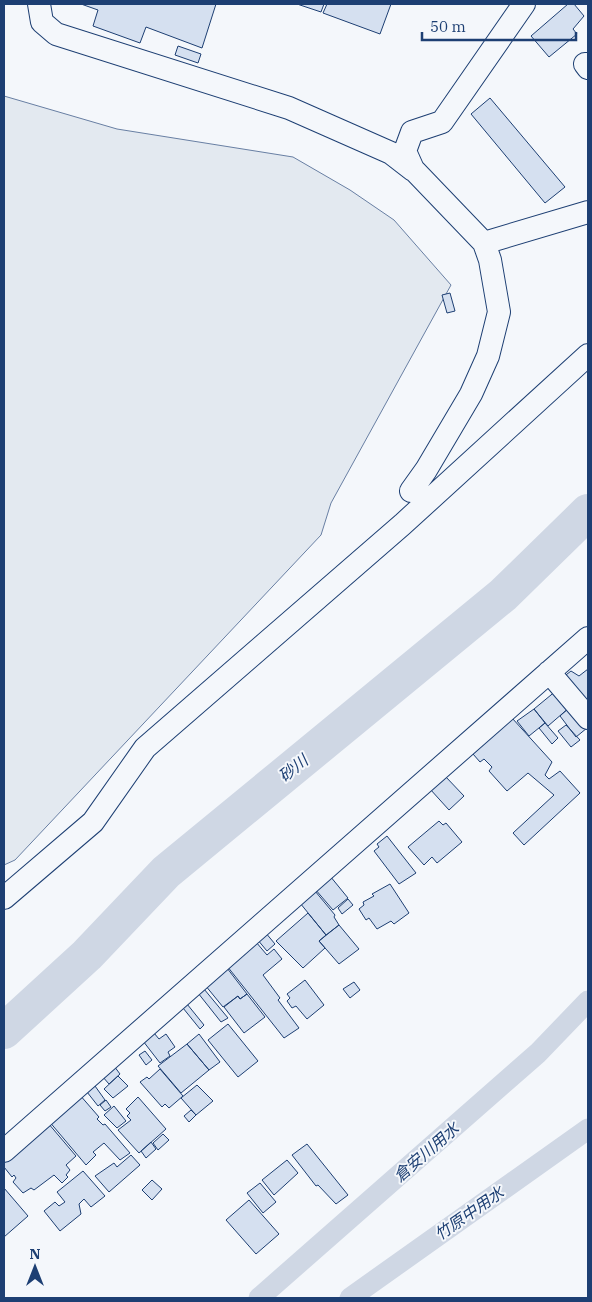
<svg xmlns="http://www.w3.org/2000/svg" width="592" height="1302" font-family="'IBM Plex Serif','Noto Sans JP',serif">
<rect width="100%" height="100%" fill="#f4f7fb"/>
<path fill="#e3e9f0" stroke="#687fa3" d="M 4,96 L 117,129 L 293,157 L 350,190 L 394,220 L 451,285 L 331,503 L 321,535 L 15,860 L 4,865 Z"/>
<g fill="none" stroke-linecap="round" stroke-linejoin="round">
<path stroke="#cfd7e4" stroke-width="21" d="M 259,1298 L 538,1053 L 588,1001
M 350,1298 L 588,1129"/>
<path stroke="#cfd7e4" stroke-width="36" d="M 4,1031 L 87,955 L 166,872 L 503,595 L 588,512"/>
</g>
<path fill="#d5e0f0" stroke="#1d3f73" d="M 81,4 L 216,4 L 202,48 L 146,27 L 140,43 L 93,26 L 98,10 Z
M 297,4 L 324,4 L 321,12 Z
M 327,4 L 391,4 L 380,34 L 323,13 Z
M 568,4 L 574,4 L 584,16 L 573,29 L 577,34 L 549,57 L 531,36 Z
M 178,46 L 201,54 L 198,63 L 175,55 Z
M 490,98 L 565,187 L 545,203 L 471,114 Z
M 450,293 L 455,311 L 447,313 L 442,295 Z
M 588,669 L 588,709 L 562,678 L 571,671 L 579,676 Z
M 557,690 L 570,707 L 548,726 L 534,709 Z
M 570,707 L 587,728 L 576,737 L 560,716 Z
M 534,709 L 545,723 L 529,736 L 517,721 Z
M 512,718 L 552,762 L 545,775 L 549,779 L 560,771 L 580,793 L 524,845 L 513,833 L 554,795 L 528,773 L 507,791 L 489,771 L 492,767 L 484,759 L 480,762 L 473,754 Z
M 545,723 L 558,738 L 552,744 L 539,728 Z
M 566,725 L 580,740 L 571,747 L 558,731 Z
M 445,776 L 464,796 L 449,810 L 430,789 Z
M 439,821 L 443,825 L 446,823 L 462,842 L 437,863 L 432,857 L 424,865 L 408,847 Z
M 387,836 L 416,873 L 399,884 L 374,851 L 379,847 L 377,844 Z
M 330,876 L 348,898 L 333,910 L 315,889 Z
M 390,884 L 409,913 L 394,924 L 391,921 L 377,929 L 369,918 L 366,920 L 359,909 L 364,905 L 363,902 L 374,896 L 372,894 Z
M 315,891 L 335,915 L 334,917 L 339,925 L 326,935 L 300,903 Z
M 348,899 L 353,905 L 342,914 L 338,908 Z
M 308,913 L 326,935 L 319,941 L 325,948 L 303,968 L 276,941 Z
M 339,925 L 359,949 L 339,964 L 319,941 Z
M 265,932 L 275,944 L 267,951 L 257,939 Z
M 256,942 L 267,955 L 274,949 L 282,959 L 263,975 L 280,998 L 278,1000 L 299,1028 L 284,1038 L 227,966 Z
M 227,968 L 247,994 L 240,999 L 238,996 L 223,1007 L 205,985 Z
M 305,980 L 324,1005 L 307,1019 L 296,1006 L 292,1008 L 287,1001 L 290,998 L 287,994 Z
M 354,982 L 360,990 L 350,998 L 343,989 Z
M 204,989 L 228,1018 L 221,1022 L 198,993 Z
M 247,994 L 265,1017 L 244,1033 L 224,1007 L 238,996 L 240,999 Z
M 187,1004 L 204,1025 L 200,1029 L 183,1008 Z
M 228,1024 L 258,1061 L 238,1077 L 208,1040 Z
M 154,1033 L 159,1039 L 166,1034 L 175,1047 L 168,1052 L 170,1056 L 160,1063 L 143,1041 Z
M 199,1034 L 220,1062 L 209,1070 L 187,1044 Z
M 187,1044 L 209,1070 L 181,1093 L 158,1066 Z
M 145,1051 L 152,1060 L 146,1065 L 139,1055 Z
M 114,1066 L 120,1074 L 109,1084 L 102,1076 Z
M 160,1069 L 183,1096 L 169,1108 L 165,1104 L 162,1107 L 140,1082 L 147,1077 L 149,1079 Z
M 118,1076 L 128,1086 L 113,1098 L 104,1089 Z
M 197,1085 L 213,1101 L 196,1115 L 181,1098 Z
M 95,1086 L 105,1100 L 98,1106 L 87,1092 Z
M 79,1094 L 99,1117 L 97,1119 L 103,1125 L 105,1124 L 130,1153 L 120,1160 L 104,1143 L 93,1152 L 96,1155 L 86,1165 L 48,1120 Z
M 138,1097 L 166,1129 L 139,1153 L 118,1130 L 131,1120 L 127,1116 L 130,1113 L 126,1109 Z
M 106,1100 L 111,1107 L 105,1111 L 100,1105 Z
M 114,1106 L 126,1121 L 117,1128 L 104,1115 Z
M 191,1110 L 196,1115 L 189,1122 L 184,1116 Z
M 48,1123 L 76,1156 L 66,1165 L 70,1170 L 66,1175 L 68,1177 L 62,1183 L 54,1175 L 34,1190 L 31,1188 L 23,1193 L 13,1182 L 16,1178 L 14,1175 L 12,1177 L 4,1167 L 4,1160 Z
M 163,1134 L 169,1140 L 158,1150 L 153,1143 Z
M 151,1142 L 156,1149 L 146,1158 L 141,1151 Z
M 307,1144 L 348,1195 L 336,1204 L 318,1185 L 316,1186 L 292,1155 Z
M 131,1155 L 140,1165 L 109,1192 L 95,1176 L 114,1163 L 117,1167 Z
M 287,1160 L 298,1173 L 274,1195 L 262,1180 Z
M 83,1171 L 105,1196 L 91,1207 L 84,1199 L 79,1204 L 81,1214 L 60,1231 L 44,1211 L 55,1202 L 59,1206 L 65,1202 L 57,1192 Z
M 152,1180 L 162,1189 L 152,1200 L 142,1190 Z
M 260,1183 L 276,1202 L 263,1213 L 247,1193 Z
M 4,1188 L 28,1216 L 4,1237 Z
M 249,1200 L 279,1234 L 256,1254 L 226,1220 Z"/>
<g fill="none" stroke-linecap="round" stroke-linejoin="round">
<g stroke="#1d3f73" stroke-width="24">
<path id="minor" d="M 39,4 L 42,22 L 56,34 L 289,108 L 391,153 L 413,170
M 585,64 L 588,68
M 484,243 L 588,212
M 411,491 L 426,470 L 471,394 L 488,356 L 499,312 L 490,260 L 484,243 L 413,169 L 405,151 L 412,132 L 442,122 L 524,4
M 549,672 L 588,718
M 4,898 L 93,822 L 145,748 L 403,524 L 588,355
M 4,1151 L 588,638"/>
</g>
<use href="#minor" stroke="#f4f7fb" stroke-width="22"/>
</g>
<g text-anchor="middle" dominant-baseline="central" stroke-width="4" stroke-linejoin="round" paint-order="stroke">
<g font-size="16" font-style="italic" fill="#1d3f73" stroke="#f4f7fb">
<text transform="translate(293 768) rotate(-39)">砂川</text>
<text transform="translate(426 1152) rotate(-41)">倉安川用水</text>
<text transform="translate(469 1213) rotate(-35)">竹原中用水</text>
</g>
</g>
<rect width="592" height="1302" fill="none" stroke="#1d3f73" stroke-width="10"/>
<g transform="translate(35 1267)" stroke="#f4f7fb" stroke-width="4" paint-order="stroke">
<path d="M0-4L9 19L0 12L-9 19Z" fill="#1d3f73"/>
<text y="-8" font-size="14" font-weight="bold" text-anchor="middle" fill="#1d3f73">N</text>
</g>
<path d="M422 32v8h154v-8" fill="none" stroke="#1d3f73" stroke-width="2.5"/>
<text x="430" y="32" font-size="15" fill="#1d3f73" stroke="#f4f7fb" stroke-width="4" paint-order="stroke">50 m</text>
</svg>
